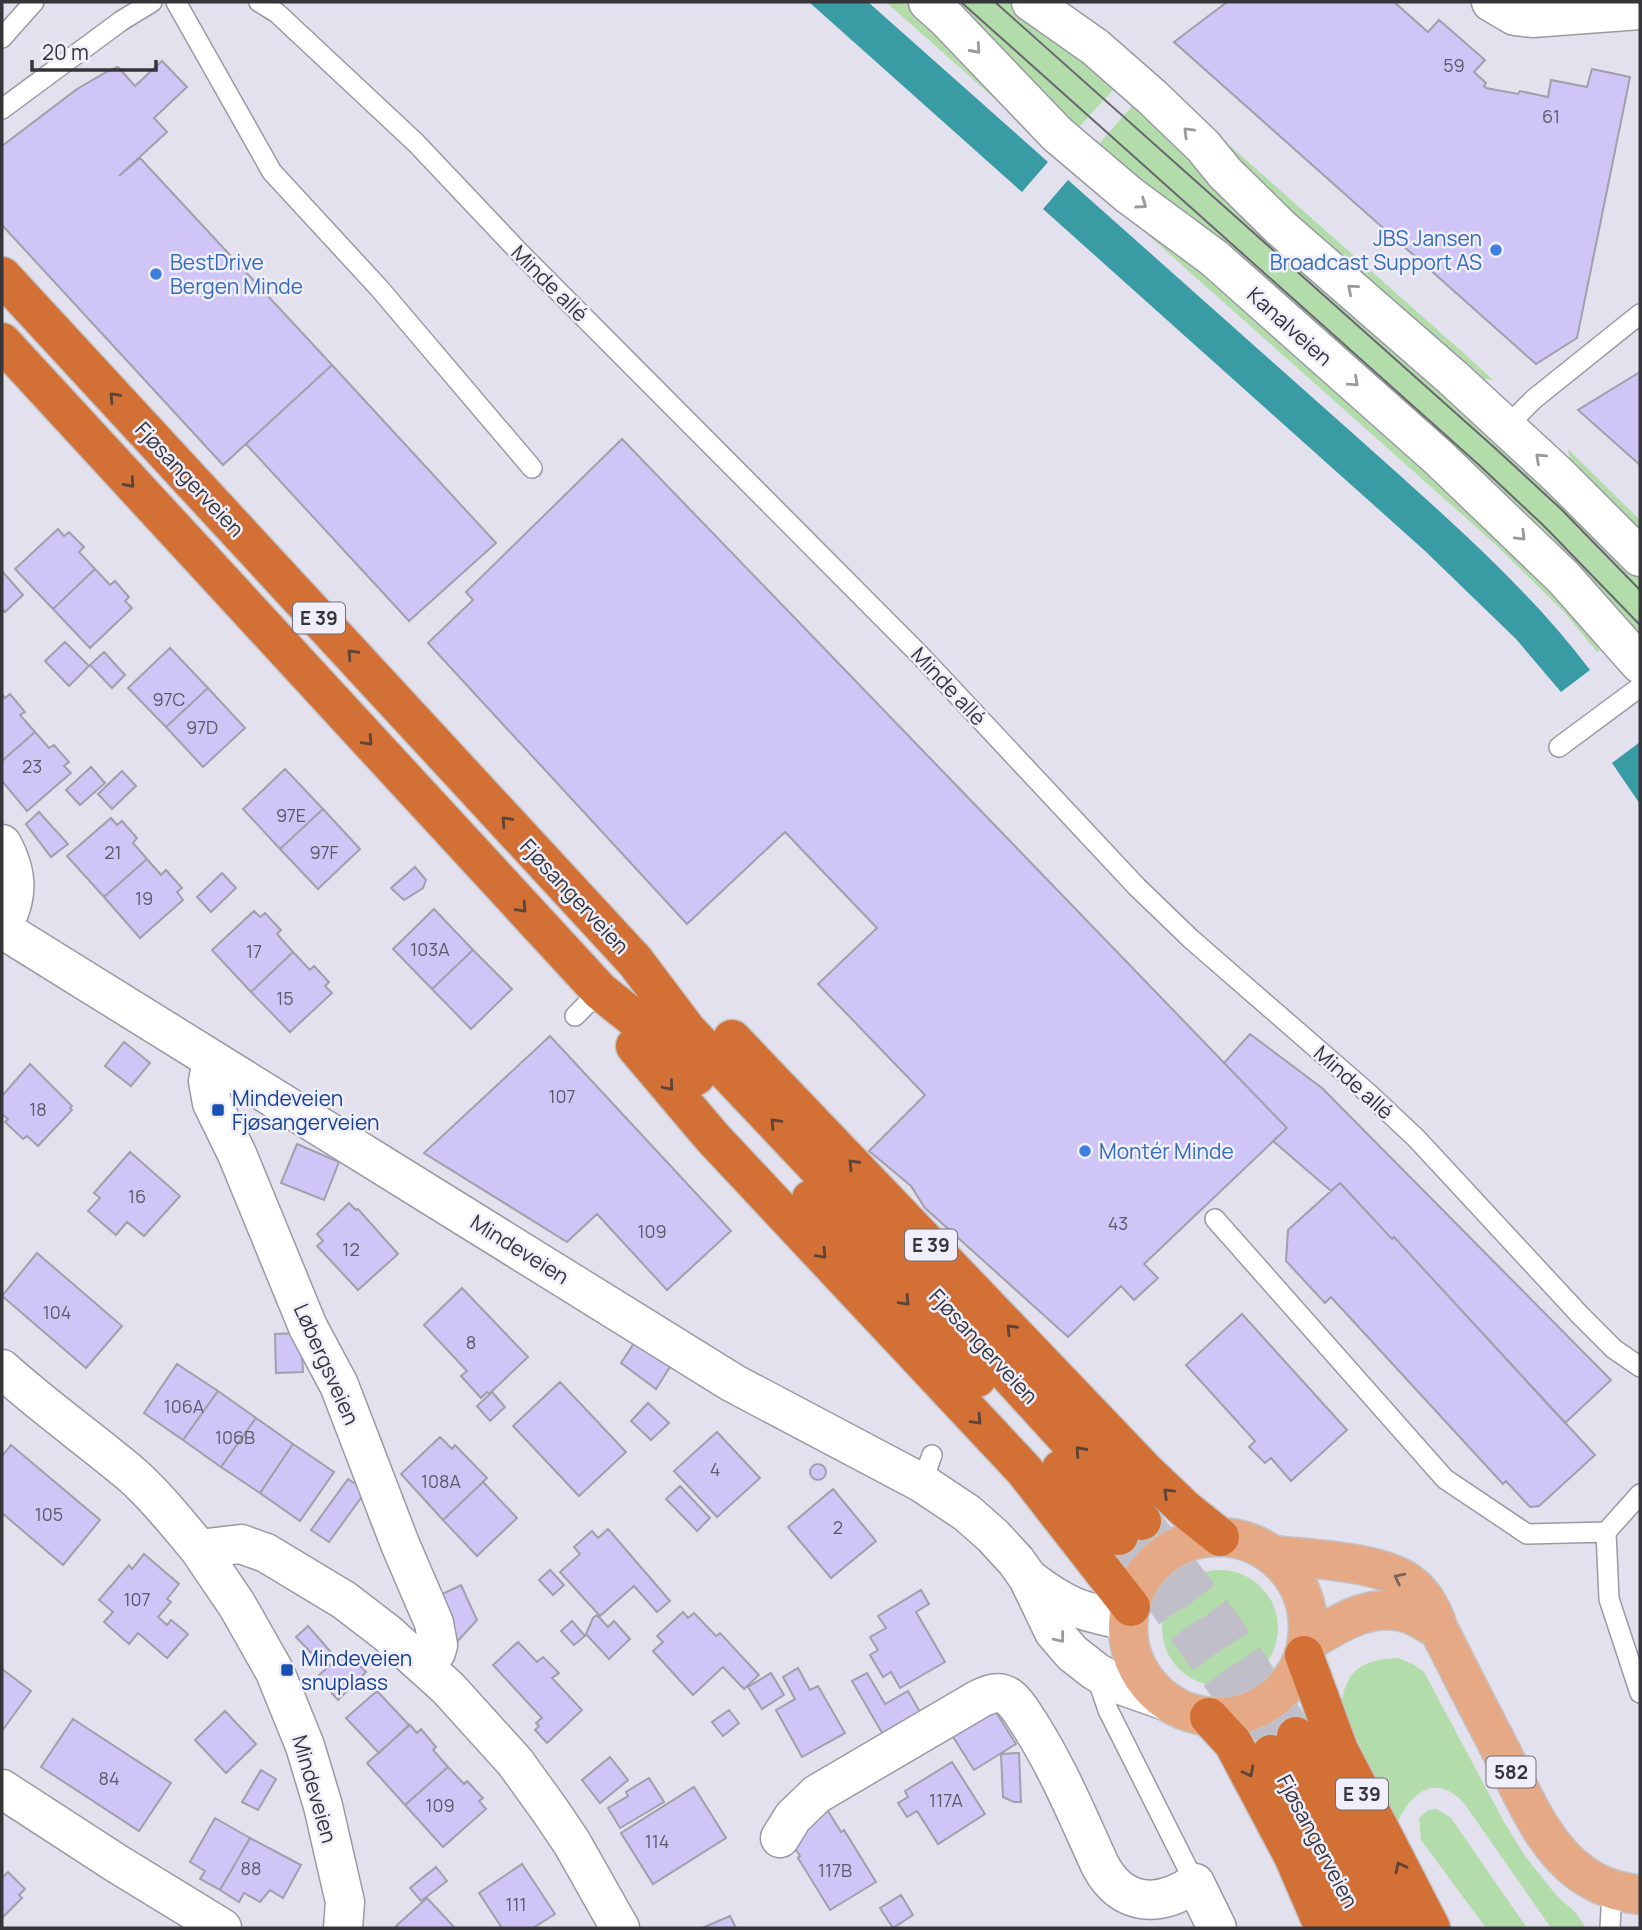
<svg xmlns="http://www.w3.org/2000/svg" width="1642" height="1930" font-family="Manrope,sans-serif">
<rect width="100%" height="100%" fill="#e2e1ed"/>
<path fill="#b3dcab" d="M 886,2 L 909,2 L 940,29 L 1028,128 Z
M 945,2 L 1016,2 L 1123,79 L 1070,137 Z
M 1142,95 L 1640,574 L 1640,645 L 1090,154 Z
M 1184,105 L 1468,357 L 1493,380 L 1475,377 L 1267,199 Z
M 1093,186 L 1157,229 L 1445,480 L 1596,635 L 1599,651 L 1597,652 L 1565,613 L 1494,543 Z
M 1568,449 L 1640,520 L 1640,542 L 1571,465 Z
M1162 1628a58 58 0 1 1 116 0a58 58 0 1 1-116 0Z
M 1398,1658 L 1413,1664 L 1424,1672 L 1504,1822 L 1525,1856 L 1556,1895 L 1576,1913 L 1586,1928 L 1551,1928 L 1464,1803 C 1433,1770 1408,1796 1395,1828 L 1379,1803 L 1341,1706 C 1346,1669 1362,1660 1398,1658 Z
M 1437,1809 L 1451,1818 L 1527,1928 L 1486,1928 L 1421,1840 L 1419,1818 L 1429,1810 Z"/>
<path fill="#399ca5" d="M 809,2 L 868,2 L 1048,162 L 1022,192 Z
M 1068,180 C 1165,266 1261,352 1358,438 C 1439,511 1524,583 1590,670 L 1561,692 L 1516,639 L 1424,550 L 1043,209 Z
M 1640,742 L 1640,804 L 1612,763 Z"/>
<path fill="#cfc6f7" stroke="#a09faa" stroke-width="2" d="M 1227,2 L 1394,2 L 1428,32 L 1439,20 L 1485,60 L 1474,72 L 1486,83 L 1484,86 L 1486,88 L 1518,94 L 1520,91 L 1548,97 L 1551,80 L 1587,87 L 1592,69 L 1630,77 L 1577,338 L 1536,364 L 1174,42 Z
M 162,61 L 187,87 L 154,118 L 167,132 L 119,176 L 140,158 L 332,365 L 223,465 L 2,225 L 2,146 L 77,89 L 110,70 L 118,67 L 135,86 Z
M 332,365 L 496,543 L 409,621 L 246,444 Z
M 1640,372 L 1640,465 L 1578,410 Z
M 622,439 L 1287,1128 L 1144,1264 L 1158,1278 L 1134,1300 L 1121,1286 L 1068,1337 L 925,1208 L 911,1186 L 869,1151 L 925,1095 L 818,984 L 877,928 L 785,832 L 687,924 L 428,643 L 473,600 L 466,592 Z
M 58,529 L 64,536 L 69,532 L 84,547 L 79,552 L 95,569 L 53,609 L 15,569 Z
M 95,569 L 110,585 L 115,581 L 129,597 L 125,601 L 132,608 L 90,648 L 53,609 Z
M 2,571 L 23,595 L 5,612 L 2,609 Z
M 65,642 L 89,666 L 69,686 L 45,661 Z
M 170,648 L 208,688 L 166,727 L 128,688 Z
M 104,652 L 125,675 L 112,688 L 90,665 Z
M 208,688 L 245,728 L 203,767 L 166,727 Z
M 2,694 L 5,698 L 10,694 L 25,712 L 20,715 L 35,732 L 2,761 Z
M 35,732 L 49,748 L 54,745 L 69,762 L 64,766 L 71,773 L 27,811 L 2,781 L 2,761 Z
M 91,767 L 105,783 L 80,805 L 66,790 Z
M 285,769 L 323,809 L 280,849 L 243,809 Z
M 122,771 L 136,786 L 112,809 L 98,794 Z
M 323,809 L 360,849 L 318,889 L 280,849 Z
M 39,812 L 68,844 L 51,857 L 26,824 Z
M 111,818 L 117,825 L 122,821 L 137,838 L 133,843 L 147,859 L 104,897 L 67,856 Z
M 147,859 L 161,875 L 166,870 L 182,888 L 177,892 L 183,900 L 140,938 L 104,897 Z
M 415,867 L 426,880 L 423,888 L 404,900 L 391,888 Z
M 222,873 L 236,888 L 211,912 L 197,897 Z
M 434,909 L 473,950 L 432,989 L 393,949 Z
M 254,911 L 260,917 L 265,913 L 281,930 L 277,934 L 293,952 L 251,992 L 212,950 Z
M 473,950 L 512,989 L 471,1029 L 432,989 Z
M 293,952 L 310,970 L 314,966 L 329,982 L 325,986 L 332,993 L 290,1032 L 251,992 Z
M 1250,1034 L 1322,1088 L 1611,1380 L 1565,1423 L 1394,1237 L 1392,1239 L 1340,1183 L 1331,1191 L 1273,1141 L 1287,1128 L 1224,1063 Z
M 550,1036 L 731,1231 L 667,1290 L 597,1214 L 567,1242 L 424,1153 Z
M 124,1042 L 150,1063 L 131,1086 L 105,1066 Z
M 30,1064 L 72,1106 L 70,1108 L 72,1110 L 38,1146 L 27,1136 L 23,1139 L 5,1122 L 8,1119 L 2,1114 L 2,1096 Z
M 297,1144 L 339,1162 L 324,1200 L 281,1183 Z
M 130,1152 L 180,1196 L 144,1236 L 127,1222 L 116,1235 L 88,1211 L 100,1198 L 94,1193 Z
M 1340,1183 L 1392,1239 L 1394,1237 L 1595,1455 L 1539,1506 L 1530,1507 L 1506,1481 L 1503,1484 L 1331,1297 L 1325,1303 L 1286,1261 L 1288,1230 Z
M 349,1203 L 356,1210 L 358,1209 L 398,1254 L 358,1290 L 317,1246 L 323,1241 L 317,1234 Z
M 37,1253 L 122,1326 L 86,1368 L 2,1296 Z
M 462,1288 L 528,1357 L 489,1394 L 487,1392 L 481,1398 L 461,1376 L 467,1371 L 424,1325 Z
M 1242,1314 L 1347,1430 L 1291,1481 L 1271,1458 L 1265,1463 L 1249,1447 L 1255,1441 L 1186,1365 Z
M 301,1333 L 303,1372 L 276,1373 L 275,1334 Z
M 636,1340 L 673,1362 L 656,1389 L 621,1363 Z
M 177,1364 L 218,1391 L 183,1440 L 144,1413 Z
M 560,1382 L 626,1452 L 579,1496 L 513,1426 Z
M 218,1391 L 256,1418 L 221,1467 L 183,1440 Z
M 492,1392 L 505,1407 L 490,1421 L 477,1406 Z
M 648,1403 L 669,1423 L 651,1440 L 631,1421 Z
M 256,1418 L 293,1444 L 260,1493 L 221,1467 Z
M 717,1432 L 760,1478 L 717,1517 L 674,1471 Z
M 440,1437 L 452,1449 L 455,1445 L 487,1478 L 443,1520 L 401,1474 Z
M 293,1444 L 334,1472 L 300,1521 L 260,1493 Z
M 11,1445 L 100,1520 L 63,1565 L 2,1513 L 2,1456 Z
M810 1472a8 8 0 1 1 16 0a8 8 0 1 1-16 0Z
M 348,1479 L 366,1491 L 329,1542 L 311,1530 Z
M 483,1482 L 517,1518 L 477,1556 L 443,1520 Z
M 680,1486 L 710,1518 L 697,1531 L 666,1499 Z
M 833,1489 L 876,1541 L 831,1578 L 788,1527 Z
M 608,1529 L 670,1601 L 657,1612 L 634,1586 L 600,1616 L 560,1572 L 580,1554 L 574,1547 L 592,1531 L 598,1538 Z
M 144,1554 L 179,1584 L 167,1599 L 171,1602 L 158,1617 L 167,1625 L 171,1620 L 188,1634 L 167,1658 L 138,1633 L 129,1644 L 104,1622 L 113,1612 L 99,1600 L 129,1565 L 132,1569 Z
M 550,1570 L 564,1585 L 553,1595 L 539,1580 Z
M 461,1585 L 477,1620 L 456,1643 L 434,1598 Z
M 921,1590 L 929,1604 L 916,1612 L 945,1662 L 900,1688 L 891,1672 L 883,1677 L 870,1655 L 878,1650 L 870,1637 L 886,1628 L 878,1616 Z
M 683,1612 L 688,1618 L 694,1613 L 716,1636 L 720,1633 L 759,1675 L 744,1689 L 723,1667 L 693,1695 L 653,1651 L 663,1642 L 657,1636 Z
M 597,1615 L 608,1627 L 614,1621 L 630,1639 L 609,1659 L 586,1634 L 593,1618 Z
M 572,1621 L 585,1636 L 574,1645 L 561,1631 Z
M 308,1626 L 330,1651 L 319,1661 L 296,1637 Z
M 518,1642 L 537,1662 L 543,1657 L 559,1673 L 552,1678 L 582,1710 L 547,1743 L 535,1730 L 539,1726 L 536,1723 L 542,1718 L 493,1665 Z
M 345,1651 L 366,1672 L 338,1700 L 317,1677 Z
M 798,1668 L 810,1690 L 818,1686 L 845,1733 L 802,1757 L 776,1710 L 795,1699 L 783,1677 Z
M 2,1669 L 31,1691 L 2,1731 Z
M 771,1673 L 784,1695 L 762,1709 L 748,1687 Z
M 867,1673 L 885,1704 L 908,1691 L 923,1717 L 885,1738 L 852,1681 Z
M 377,1691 L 409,1725 L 379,1753 L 346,1718 Z
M 994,1709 L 1016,1744 L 974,1770 L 950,1732 Z
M 729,1710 L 739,1723 L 723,1736 L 712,1722 Z
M 225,1711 L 256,1744 L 226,1773 L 195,1740 Z
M 73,1719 L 171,1783 L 139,1831 L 41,1767 Z
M 410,1725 L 417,1733 L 421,1729 L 436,1747 L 433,1750 L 448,1767 L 405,1805 L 367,1763 Z
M 1019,1753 L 1021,1802 L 1014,1802 L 1003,1797 L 1001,1754 Z
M 610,1757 L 628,1780 L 600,1803 L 582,1780 Z
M 952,1762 L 985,1814 L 938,1844 L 917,1811 L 907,1817 L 898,1803 L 908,1797 L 905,1791 Z
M 448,1767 L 464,1784 L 467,1781 L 483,1798 L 479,1801 L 486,1809 L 443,1847 L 405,1805 Z
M 261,1770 L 276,1779 L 258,1810 L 242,1802 Z
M 649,1778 L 664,1802 L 620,1828 L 608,1808 L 628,1796 L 626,1792 Z
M 694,1787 L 726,1838 L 653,1884 L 621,1833 Z
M 825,1806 L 841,1832 L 844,1830 L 876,1882 L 830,1910 L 798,1858 L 800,1856 L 788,1837 Z
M 215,1818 L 250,1838 L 220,1890 L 200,1879 L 205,1871 L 190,1862 Z
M 250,1838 L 301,1865 L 283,1898 L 270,1890 L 260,1902 L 244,1893 L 239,1902 L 220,1890 Z
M 522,1864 L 555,1914 L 533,1928 L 502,1928 L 479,1893 Z
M 436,1867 L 447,1881 L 421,1901 L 410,1888 Z
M 8,1872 L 25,1889 L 19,1895 L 22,1898 L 2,1918 L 2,1878 Z
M 901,1895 L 913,1915 L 893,1928 L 880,1908 Z
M 427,1898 L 455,1928 L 398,1928 L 396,1926 Z
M 730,1916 L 736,1928 L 702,1928 Z"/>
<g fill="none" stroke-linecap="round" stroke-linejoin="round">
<path stroke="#c0bfc9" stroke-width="38" stroke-dasharray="38 19" stroke-linecap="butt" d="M 1142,1521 L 1224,1628 L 1296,1736
M 1119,1536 L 1233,1694 L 1271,1754"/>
<g stroke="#9a99a4" stroke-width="22">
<path id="lane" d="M 176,2 L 272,172 L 379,288 L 532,468
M 259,2 L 277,13 L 416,143 L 522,255 L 920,655 L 1137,887 L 1191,939 L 1368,1093 L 1416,1138 L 1580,1315 L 1614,1349 L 1640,1367
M 2,38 L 34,2
M 2,109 L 121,21 L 152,2
M 1506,427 L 1534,399 L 1640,314
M 1559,747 L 1640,687
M 575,1016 L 600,991
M 1215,1219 L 1445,1479 L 1527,1534 L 1606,1532
M 922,1483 L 932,1455
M 1640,1494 L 1606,1532 L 1609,1599 L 1640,1693
M 1096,1675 L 1108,1710 L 1195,1883
M 1610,1928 L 1612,1891"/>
</g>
<g stroke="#9a99a4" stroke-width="41">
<path id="street" d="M 1491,2 L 1515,16 L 1532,18 L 1640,10
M 2,844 C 19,875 18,898 2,928
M 212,1060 L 208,1081 L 212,1103 L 237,1154 L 308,1327 L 339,1385 L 400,1544 L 434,1623 L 438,1645 L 436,1652 L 424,1666
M 2,1369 C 43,1406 88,1438 131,1474 C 157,1497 177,1523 199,1549 L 241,1544 L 266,1553 L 344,1600 L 387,1633 L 448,1688 L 515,1762 L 549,1809 L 572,1843 L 620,1928
M 199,1549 L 237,1605 L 275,1672 L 305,1746 L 323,1806 L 345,1902 L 343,1928
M 2,1789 L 116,1863 L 222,1928
M 780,1838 L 793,1817 L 817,1794 L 979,1699 C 989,1694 999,1690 1009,1697 C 1018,1704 1023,1714 1029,1723 C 1058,1768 1078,1817 1100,1865 C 1122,1907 1160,1908 1195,1883 L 1217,1928"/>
</g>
<g stroke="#9a99a4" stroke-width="41">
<path id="secondary" d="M 928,2 L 947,19 L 1057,134 L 1129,195 L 1214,258 L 1438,457 L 1563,577 L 1640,664
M 1031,2 L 1095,47 L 1152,97 L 1203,146 L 1225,173 L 1281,228 L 1453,378 L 1558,475 L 1640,557
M 2,929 L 733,1383 L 922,1483 L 967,1513 L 993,1536 L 1016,1561 L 1028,1578 L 1054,1632 L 1072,1653 L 1095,1671 L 1115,1683 L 1166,1701
M 1028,1578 C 1065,1607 1082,1612 1128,1621"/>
</g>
<g stroke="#c3c2c4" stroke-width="41">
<path id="primary" d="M1128 1627a90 90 0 1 1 180 0a90 90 0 1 1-180 0Z
M 1272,1555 C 1307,1558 1378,1562 1406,1581 C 1424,1592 1433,1611 1439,1630 C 1459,1670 1479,1709 1500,1749 C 1522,1793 1543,1848 1585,1876 C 1603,1888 1620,1892 1640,1895
M 1308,1642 C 1339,1623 1372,1601 1410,1614 C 1420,1618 1430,1625 1439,1630"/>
</g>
<g stroke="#c3c2c4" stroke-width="41">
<path id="highway" d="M 2,276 L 635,961 L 687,1030 L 895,1250 L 1142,1521
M 2,342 L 600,991 L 669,1046 L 696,1076
M 732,1039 L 1144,1470 L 1185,1509 L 1220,1537
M 635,1046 L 712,1137 L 1024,1470 L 1131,1607
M 811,1199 L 977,1378
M 1061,1469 L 1119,1536
M 1304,1655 L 1339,1750 L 1431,1928
M 1209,1717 L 1233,1743 L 1293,1856 L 1324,1928
M 1296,1736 L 1396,1928
M 1271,1754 L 1365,1928"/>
</g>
<use href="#lane" stroke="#fff" stroke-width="19"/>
<use href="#street" stroke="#fff" stroke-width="38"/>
<use href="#secondary" stroke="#fff" stroke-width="38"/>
<use href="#primary" stroke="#e5a986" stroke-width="38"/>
<use href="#highway" stroke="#d37035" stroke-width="38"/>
<path stroke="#68676e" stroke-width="2" d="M 961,2 L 1479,465 L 1544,526 L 1640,625
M 995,2 L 1496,449 L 1561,509 L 1640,590"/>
</g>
<defs><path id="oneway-chevron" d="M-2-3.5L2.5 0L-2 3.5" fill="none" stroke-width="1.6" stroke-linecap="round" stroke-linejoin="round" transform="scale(1.75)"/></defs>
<g stroke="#9a9a9c">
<use href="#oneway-chevron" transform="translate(976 49) rotate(48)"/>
<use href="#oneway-chevron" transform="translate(1188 132) rotate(-135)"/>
<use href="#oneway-chevron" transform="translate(1142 204) rotate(35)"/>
<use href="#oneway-chevron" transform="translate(1352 289) rotate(-139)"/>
<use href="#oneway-chevron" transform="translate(1354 382) rotate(42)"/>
<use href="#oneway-chevron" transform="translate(1540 458) rotate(-137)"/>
<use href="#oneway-chevron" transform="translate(1521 536) rotate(45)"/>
<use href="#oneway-chevron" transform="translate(1060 1638) rotate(51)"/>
</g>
<g stroke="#5d4439">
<use href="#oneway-chevron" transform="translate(114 397) rotate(-133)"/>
<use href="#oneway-chevron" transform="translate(130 483) rotate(48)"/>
<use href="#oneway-chevron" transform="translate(352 654) rotate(-133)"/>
<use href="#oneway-chevron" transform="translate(368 741) rotate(47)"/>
<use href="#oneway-chevron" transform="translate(506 821) rotate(-133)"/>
<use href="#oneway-chevron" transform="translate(522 908) rotate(47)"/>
<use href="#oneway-chevron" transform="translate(669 1086) rotate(50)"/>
<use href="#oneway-chevron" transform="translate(775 1123) rotate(-133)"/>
<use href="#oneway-chevron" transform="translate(853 1164) rotate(-134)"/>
<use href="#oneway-chevron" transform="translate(822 1254) rotate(46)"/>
<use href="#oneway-chevron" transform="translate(905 1301) rotate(47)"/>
<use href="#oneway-chevron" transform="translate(1011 1329) rotate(-134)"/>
<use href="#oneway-chevron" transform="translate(977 1420) rotate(47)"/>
<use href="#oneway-chevron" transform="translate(1080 1451) rotate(-132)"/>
<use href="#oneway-chevron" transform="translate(1168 1493) rotate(-136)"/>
<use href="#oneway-chevron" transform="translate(1249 1772) rotate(62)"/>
<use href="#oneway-chevron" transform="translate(1400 1867) rotate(-117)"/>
</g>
<use stroke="#7c6358" href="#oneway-chevron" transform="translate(1399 1578) rotate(-153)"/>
<g fill="#3f7fe0" stroke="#f0eefa" stroke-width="2.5">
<circle cx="1496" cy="250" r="7"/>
<circle cx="156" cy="274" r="7"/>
<circle cx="1085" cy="1151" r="7"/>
</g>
<g fill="#1a4fb4" stroke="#f0eefa" stroke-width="2.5">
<rect x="211" y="1103" width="14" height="14" rx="3.5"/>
<rect x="280" y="1663" width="14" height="14" rx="3.5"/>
</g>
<g text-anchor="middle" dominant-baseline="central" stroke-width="5" stroke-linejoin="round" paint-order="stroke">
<g font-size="18" fill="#5c5969">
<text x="1454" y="65">59</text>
<text x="1551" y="116">61</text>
<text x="169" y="699">97C</text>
<text x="202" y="727">97D</text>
<text x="32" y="766">23</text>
<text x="291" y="815">97E</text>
<text x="113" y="852">21</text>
<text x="324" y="852">97F</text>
<text x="144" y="898">19</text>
<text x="430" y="949">103A</text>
<text x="254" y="951">17</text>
<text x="285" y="998">15</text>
<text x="562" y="1096">107</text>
<text x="38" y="1109">18</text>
<text x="137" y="1196">16</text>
<text x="1118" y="1223">43</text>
<text x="652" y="1231">109</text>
<text x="351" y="1249">12</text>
<text x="57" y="1312">104</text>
<text x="471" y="1342">8</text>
<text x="184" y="1406">106A</text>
<text x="235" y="1437">106B</text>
<text x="715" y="1469">4</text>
<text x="441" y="1481">108A</text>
<text x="49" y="1514">105</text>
<text x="838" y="1527">2</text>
<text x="137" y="1599">107</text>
<text x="109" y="1778">84</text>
<text x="946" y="1800">117A</text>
<text x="440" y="1805">109</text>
<text x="657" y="1841">114</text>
<text x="251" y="1868">88</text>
<text x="835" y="1870">117B</text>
<text x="516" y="1904">111</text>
</g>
<g fill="#f0eefa" stroke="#6e6c74" stroke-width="2">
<rect x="293" y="602.5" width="52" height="31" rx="5"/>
<rect x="905" y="1229.5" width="52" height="31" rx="5"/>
<rect x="1486.5" y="1756.5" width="49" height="31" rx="5"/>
<rect x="1336" y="1778.5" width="52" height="31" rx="5"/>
</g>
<g font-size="19" font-weight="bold" fill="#36353a">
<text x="319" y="618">E 39</text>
<text x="931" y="1245">E 39</text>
<text x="1511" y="1772">582</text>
<text x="1362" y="1794">E 39</text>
</g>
<g font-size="21" fill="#366cbe" stroke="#f0eefa" text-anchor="start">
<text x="1482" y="238" text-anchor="end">JBS Jansen<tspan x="1482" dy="24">Broadcast Support AS</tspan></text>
<text x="170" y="262">BestDrive<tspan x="170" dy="24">Bergen Minde</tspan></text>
<text x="1099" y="1151">Montér Minde</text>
</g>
<g font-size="21" fill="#36353a" stroke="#f0eefa">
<text transform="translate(550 283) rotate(45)">Minde allé</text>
<text transform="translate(1290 326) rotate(42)">Kanalveien</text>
<text transform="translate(190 479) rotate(47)">Fjøsangerveien</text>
<text transform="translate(949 686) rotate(47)">Minde allé</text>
<text transform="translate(575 896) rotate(47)">Fjøsangerveien</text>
<text transform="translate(1354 1082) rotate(42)">Minde allé</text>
<text transform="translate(520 1249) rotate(32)">Mindeveien</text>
<text transform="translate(984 1346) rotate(47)">Fjøsangerveien</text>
<text transform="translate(327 1364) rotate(66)">Løbergsveien</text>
<text transform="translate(315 1789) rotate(74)">Mindeveien</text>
<text transform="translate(1318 1841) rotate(62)">Fjøsangerveien</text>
</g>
<g font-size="21" fill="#164399" stroke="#f0eefa" text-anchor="start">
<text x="232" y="1098">Mindeveien<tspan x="232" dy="24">Fjøsangerveien</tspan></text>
<text x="301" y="1658">Mindeveien<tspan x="301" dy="24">snuplass</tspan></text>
</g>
</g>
<rect width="1642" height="1930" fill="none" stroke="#36353a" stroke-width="7"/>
<path d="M32 60v10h124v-10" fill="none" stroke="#36353a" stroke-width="3.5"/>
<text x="42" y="60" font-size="21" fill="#36353a" stroke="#f0eefa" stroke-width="5" paint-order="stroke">20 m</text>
</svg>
